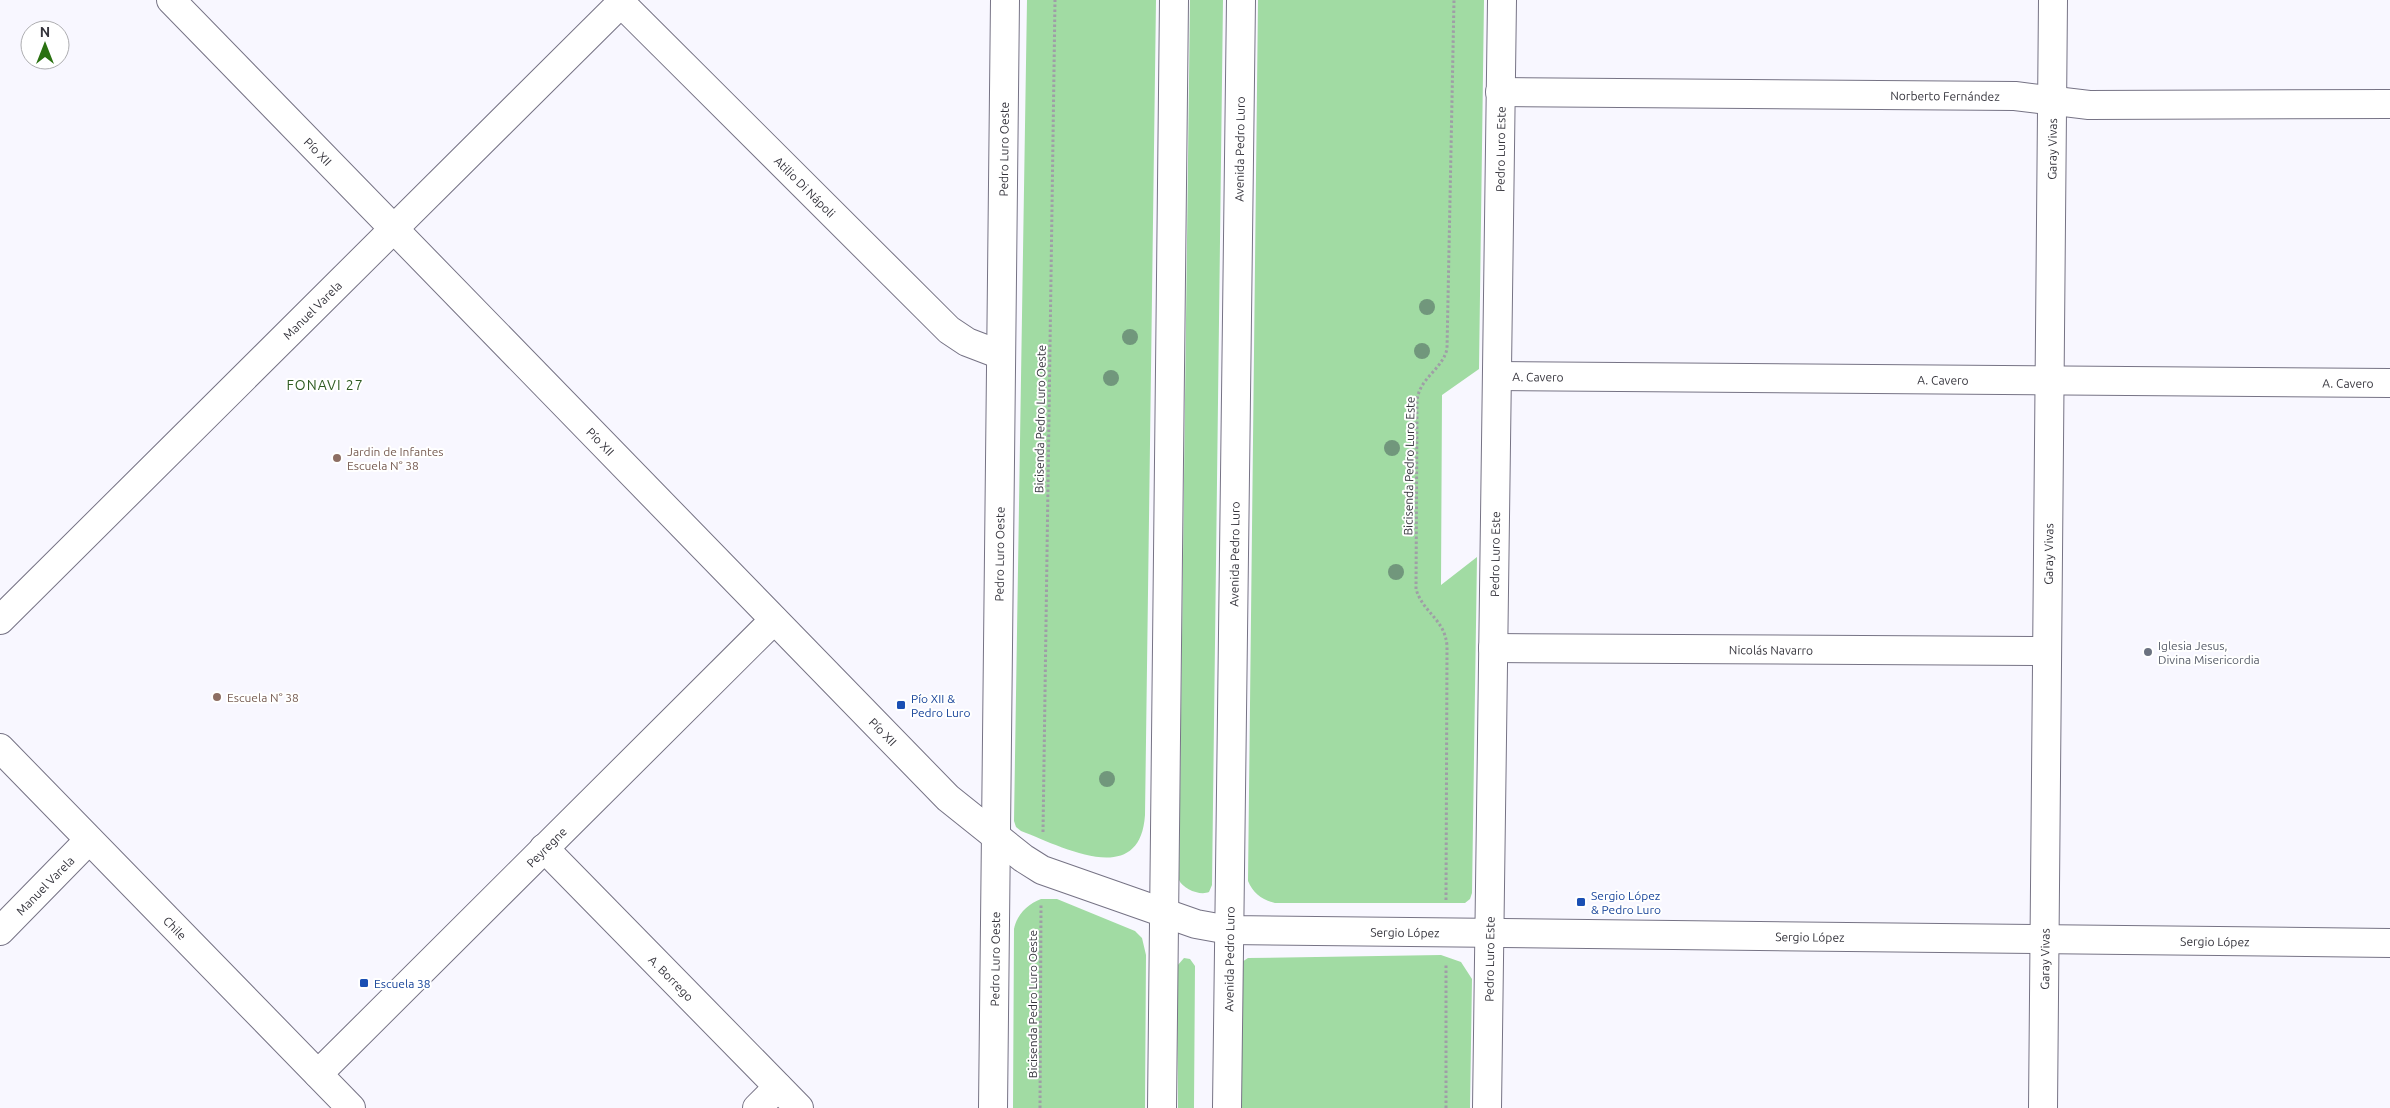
<svg xmlns="http://www.w3.org/2000/svg" width="2390" height="1108" font-family="Ubuntu,sans-serif">
<rect width="100%" height="100%" fill="#f8f7ff"/>
<path fill="#a1dba3" d="M 1027,0 L 1156,0 L 1145,815 C 1140,890 1061,846 1021,831 L 1016,827 L 1014,821 Z
M 1190,0 L 1223,0 L 1212,885 L 1209,892 C 1200,896 1183,889 1179,880 Z
M 1258,0 L 1484,0 L 1479,369 L 1442,395 L 1441,585 L 1477,557 L 1472,893 L 1470,899 L 1465,903 L 1275,903 C 1262,900 1253,893 1248,881 Z
M 1041,899 L 1057,899 L 1135,931 L 1142,938 L 1146,955 L 1145,1108 L 1013,1108 L 1014,929 C 1017,914 1028,904 1041,899 Z
M 1441,955 L 1461,962 L 1472,979 L 1470,1108 L 1240,1108 L 1242,962 L 1248,958 Z
M 1184,958 L 1190,959 L 1195,966 L 1194,1108 L 1178,1108 L 1177,966 Z"/>
<g fill="none" stroke-linecap="round" stroke-linejoin="round">
<g stroke="#767385" stroke-width="30">
<g id="minor">
<path id="s1" d="M 171,0 L 948,798 L 1023,858 L 1042,870 L 1196,924 L 1229,930 L 2390,943"/>
<path id="s2" d="M 621,3 L 949,330 L 967,342 L 1001,355"/>
<path id="s3" d="M 1500,92 L 2015,96 L 2089,105 L 2390,104"/>
<path id="s4" d="M 1497,376 L 2390,383"/>
<path id="s5" d="M 0,620 L 624,0"/>
<path id="s6" d="M 1493,648 L 2047,651"/>
<path id="s7" d="M 0,748 L 351,1108"/>
<path id="s8" d="M 544,848 L 799,1108"/>
<path id="s9" d="M 0,931 L 89,840"/>
<path id="s10" d="M 318,1074 L 774,620"/>
<path d="M 757,1108 L 778,1087"/>
<path id="s11" d="M 993,1108 L 1005,0"/>
<path id="s12" d="M 1487,1108 L 1502,0"/>
<path id="s13" d="M 2043,1108 L 2053,0"/>
</g>
</g>
<g stroke="#767385" stroke-width="30">
<g id="major">
<path d="M 1162,1108 L 1174,0"/>
<path id="s14" d="M 1227,1108 L 1241,0"/>
</g>
</g>
<path stroke="#9f9ea6" stroke-width="3" stroke-dasharray="2.5 2.5" stroke-linecap="butt" d="M 1043,832 L 1055,0
M 1446,900 L 1447,646 C 1445,619 1423,613 1416,589 L 1417,401 C 1419,378 1442,370 1447,349 L 1454,0
M 1040,1108 L 1041,904
M 1446,1108 L 1446,964"/>
<use href="#minor" stroke="#fff" stroke-width="28"/>
<use href="#major" stroke="#fff" stroke-width="28"/>
</g>
<g fill="#71977c">
<circle cx="1427" cy="307" r="8"/>
<circle cx="1130" cy="337" r="8"/>
<circle cx="1422" cy="351" r="8"/>
<circle cx="1111" cy="378" r="8"/>
<circle cx="1392" cy="448" r="8"/>
<circle cx="1396" cy="572" r="8"/>
<circle cx="1107" cy="779" r="8"/>
</g>
<g fill="#8d6e63" stroke="#fff" stroke-width="2">
<circle cx="337" cy="458" r="5"/>
<circle cx="217" cy="697" r="5"/>
</g>
<circle fill="#6b7280" stroke="#fff" stroke-width="2" cx="2148" cy="652" r="5"/>
<g fill="#1a4fb4" stroke="#fff" stroke-width="2">
<rect x="896" y="700" width="10" height="10" rx="2.5"/>
<rect x="1576" y="897" width="10" height="10" rx="2.5"/>
<rect x="359" y="978" width="10" height="10" rx="2.5"/>
</g>
<g text-anchor="middle" dominant-baseline="central" stroke-width="4" stroke-linejoin="round" paint-order="stroke">
<g font-size="12" fill="#35343c" stroke="#fff">
<text stroke="none"><textPath href="#s3" startOffset="445">Norberto Fernández</textPath></text>
<text stroke="none"><textPath href="#s11" startOffset="959">Pedro Luro Oeste</textPath></text>
<text stroke="none"><textPath href="#s14" startOffset="959">Avenida Pedro Luro</textPath></text>
<text stroke="none"><textPath href="#s12" startOffset="959">Pedro Luro Este</textPath></text>
<text stroke="none"><textPath href="#s13" startOffset="959">Garay Vivas</textPath></text>
<text stroke="none"><textPath href="#s1" startOffset="211">Pío XII</textPath></text>
<text stroke="none"><textPath href="#s2" startOffset="260">Atilio Di Nápoli</textPath></text>
<text stroke="none"><textPath href="#s5" startOffset="440">Manuel Varela</textPath></text>
<text stroke="none"><textPath href="#s4" startOffset="41">A. Cavero</textPath></text>
<text stroke="none"><textPath href="#s4" startOffset="446">A. Cavero</textPath></text>
<text stroke="none"><textPath href="#s4" startOffset="851">A. Cavero</textPath></text>
<text transform="translate(1040 419) rotate(-89)">Bicisenda Pedro Luro Oeste</text>
<text stroke="none"><textPath href="#s1" startOffset="616">Pío XII</textPath></text>
<text transform="translate(1409 466) rotate(-89)">Bicisenda Pedro Luro Este</text>
<text stroke="none"><textPath href="#s11" startOffset="554">Pedro Luro Oeste</textPath></text>
<text stroke="none"><textPath href="#s14" startOffset="554">Avenida Pedro Luro</textPath></text>
<text stroke="none"><textPath href="#s12" startOffset="554">Pedro Luro Este</textPath></text>
<text stroke="none"><textPath href="#s13" startOffset="554">Garay Vivas</textPath></text>
<text stroke="none"><textPath href="#s6" startOffset="278">Nicolás Navarro</textPath></text>
<text stroke="none"><textPath href="#s1" startOffset="1021">Pío XII</textPath></text>
<text stroke="none"><textPath href="#s10" startOffset="322">Peyregne</textPath></text>
<text stroke="none"><textPath href="#s9" startOffset="64">Manuel Varela</textPath></text>
<text stroke="none"><textPath href="#s7" startOffset="251">Chile</textPath></text>
<text stroke="none"><textPath href="#s1" startOffset="1605">Sergio López</textPath></text>
<text stroke="none"><textPath href="#s1" startOffset="2010">Sergio López</textPath></text>
<text stroke="none"><textPath href="#s1" startOffset="2415">Sergio López</textPath></text>
<text stroke="none"><textPath href="#s11" startOffset="149">Pedro Luro Oeste</textPath></text>
<text stroke="none"><textPath href="#s14" startOffset="149">Avenida Pedro Luro</textPath></text>
<text stroke="none"><textPath href="#s12" startOffset="149">Pedro Luro Este</textPath></text>
<text stroke="none"><textPath href="#s13" startOffset="149">Garay Vivas</textPath></text>
<text stroke="none"><textPath href="#s8" startOffset="182">A. Borrego</textPath></text>
<text transform="translate(1032 1004) rotate(-90)">Bicisenda Pedro Luro Oeste</text>
</g>
<g font-size="12" fill="#785e54" stroke="#fff" text-anchor="start">
<text x="347" y="451">Jardin de Infantes<tspan x="347" dy="14">Escuela N° 38</tspan></text>
<text x="227" y="697">Escuela N° 38</text>
</g>
<g font-size="12" fill="#5b616d" stroke="#fff" text-anchor="start">
<text x="2158" y="645">Iglesia Jesus,<tspan x="2158" dy="14">Divina Misericordia</tspan></text>
</g>
<g font-size="12" fill="#164399" stroke="#fff" text-anchor="start">
<text x="911" y="698">Pío XII &amp;<tspan x="911" dy="14">Pedro Luro</tspan></text>
<text x="1591" y="895">Sergio López<tspan x="1591" dy="14">&amp; Pedro Luro</tspan></text>
<text x="374" y="983">Escuela 38</text>
</g>
<g font-size="14" letter-spacing="1" fill="#2d5a21" stroke="#fff">
<text x="325" y="385">FONAVI 27</text>
</g>
</g>
<g transform="translate(45 45)"><circle r="24" fill="#ffffff" stroke="#aeaeb1"/>
<path d="M0-4L9 19L0 12L-9 19Z" fill="#2a7111"/>
<text y="-8" font-size="14" font-weight="bold" text-anchor="middle" fill="#35343c">N</text>
</g>
</svg>
